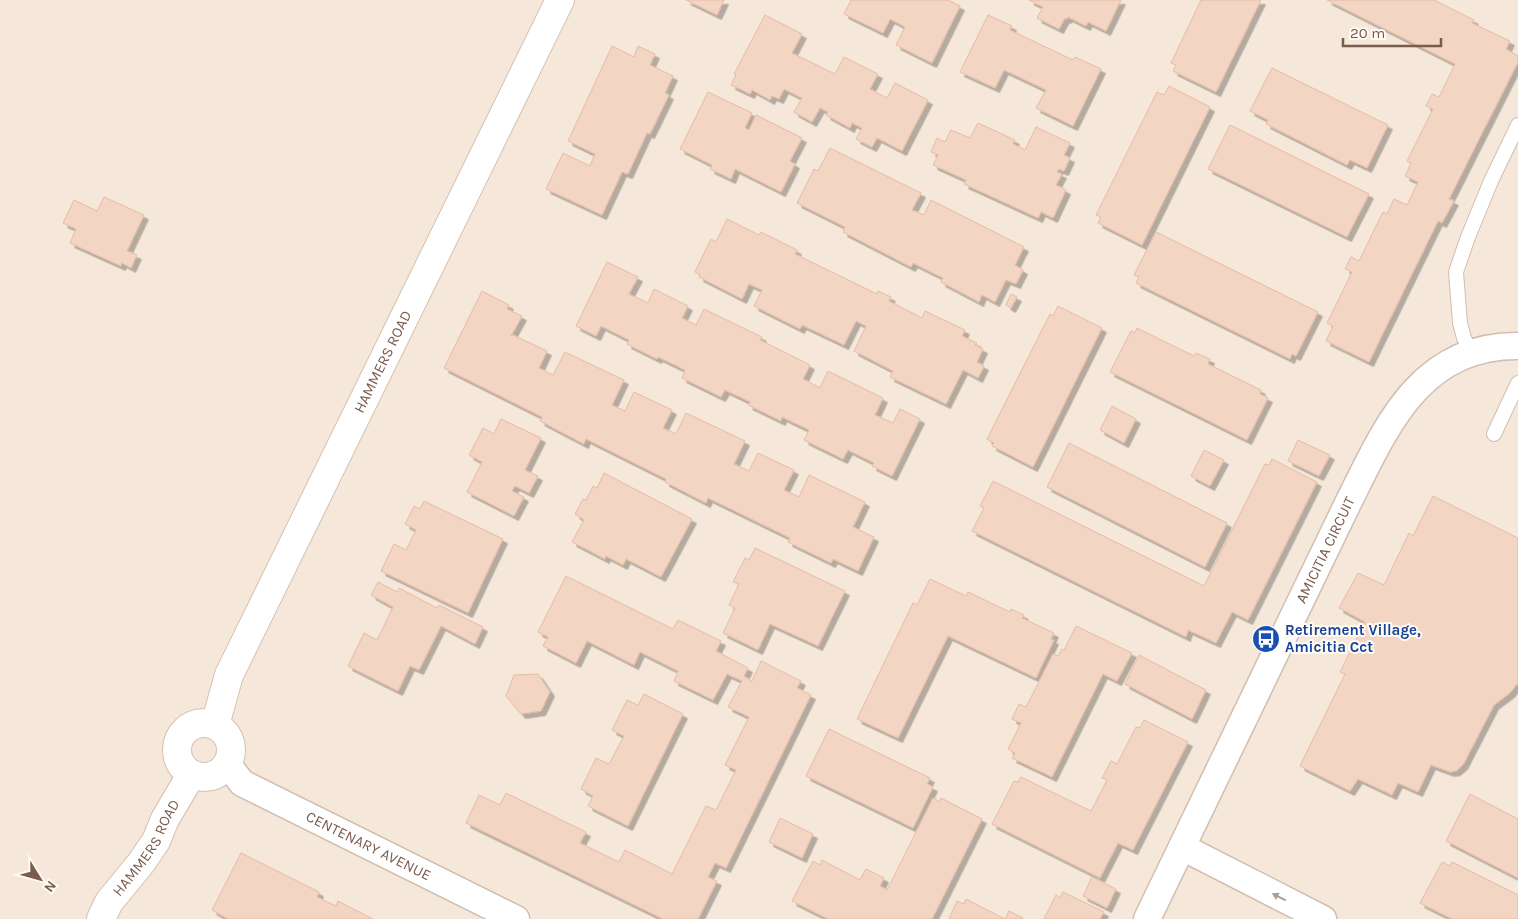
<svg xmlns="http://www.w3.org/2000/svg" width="1518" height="919" font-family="Karla,sans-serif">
<defs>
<filter id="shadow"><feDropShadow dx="4.5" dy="4.5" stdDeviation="0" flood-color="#0004"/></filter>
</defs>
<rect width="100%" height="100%" fill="#fdf6ec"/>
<path fill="#f5e8da" d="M 0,0 L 1518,0 L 1518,919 L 0,919 Z"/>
<path fill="#f3d5c3" stroke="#e6bba3" filter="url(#shadow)" d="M 686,0 L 724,0 L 717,15 Z
M 851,0 L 948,0 L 960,6 L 932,63 L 896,45 L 905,27 L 890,19 L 883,33 L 844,14 Z
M 1029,0 L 1121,0 L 1106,31 L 1088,22 L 1086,26 L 1068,17 L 1067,19 L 1065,18 L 1059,29 L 1037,18 L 1043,7 Z
M 1201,0 L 1261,0 L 1216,92 L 1173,71 L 1176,65 L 1171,63 Z
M 1327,0 L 1434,0 L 1474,20 L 1472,23 L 1510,41 L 1506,49 L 1518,56 L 1518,62 L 1449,199 L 1454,201 L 1442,223 L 1438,221 L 1369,362 L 1326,341 L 1333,326 L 1327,323 L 1352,272 L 1345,269 L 1351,257 L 1359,261 L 1383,212 L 1387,214 L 1394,199 L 1407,205 L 1418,182 L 1405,176 L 1411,163 L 1407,161 L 1433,109 L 1426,106 L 1432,94 L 1439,97 L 1455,64 Z
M 765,15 L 802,34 L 792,53 L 835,74 L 844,57 L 878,74 L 870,89 L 887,98 L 895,83 L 928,100 L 902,151 L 877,138 L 872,147 L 856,139 L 862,128 L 852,123 L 850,128 L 826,115 L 828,112 L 820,108 L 812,122 L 794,112 L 802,98 L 784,89 L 779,99 L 772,96 L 770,100 L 752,90 L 750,94 L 731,85 L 736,75 L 734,74 Z
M 988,15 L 1012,26 L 1010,30 L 1073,60 L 1075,57 L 1101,69 L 1073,126 L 1036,108 L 1046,90 L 1004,70 L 995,88 L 960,72 Z
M 612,46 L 634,57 L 638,46 L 655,54 L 650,65 L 673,76 L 665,93 L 669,95 L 650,134 L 647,133 L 628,174 L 622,172 L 602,215 L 546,189 L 563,153 L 590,166 L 595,154 L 568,141 Z
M 1272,68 L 1388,125 L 1367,168 L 1350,160 L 1347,165 L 1266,124 L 1268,120 L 1250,111 Z
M 1169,86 L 1210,107 L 1142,245 L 1098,223 L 1101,217 L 1096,215 L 1157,92 L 1164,95 Z
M 708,92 L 752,113 L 745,128 L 749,130 L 756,115 L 802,138 L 790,161 L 795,164 L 781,192 L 735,169 L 731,179 L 710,169 L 712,165 L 680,149 Z
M 978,123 L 1015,140 L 1013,144 L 1025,150 L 1036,127 L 1070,143 L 1064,155 L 1070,158 L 1064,171 L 1059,169 L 1057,172 L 1062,174 L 1056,185 L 1066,190 L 1053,218 L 1041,212 L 1038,218 L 964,184 L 966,180 L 933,165 L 938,155 L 931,152 L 937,138 L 945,142 L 951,130 L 970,138 Z
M 1230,125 L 1369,194 L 1347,237 L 1208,169 Z
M 830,148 L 921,193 L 912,210 L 924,215 L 931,200 L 1024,247 L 1015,265 L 1023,270 L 1016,284 L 1006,280 L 995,302 L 982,295 L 979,302 L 941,282 L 943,278 L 913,263 L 911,267 L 843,232 L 845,227 L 797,203 L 814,169 L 818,171 Z
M 104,197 L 144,215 L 127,251 L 137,255 L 131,268 L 122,263 L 121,266 L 70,243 L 76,229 L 63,223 L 74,200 L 97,211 Z
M 727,219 L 759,235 L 761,232 L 797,250 L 795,254 L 877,294 L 878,291 L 891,297 L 889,301 L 922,318 L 925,311 L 965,330 L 962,336 L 977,343 L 975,345 L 983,349 L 977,362 L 984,366 L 978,378 L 963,370 L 946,404 L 890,377 L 893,371 L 854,351 L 866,326 L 856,321 L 844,345 L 802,325 L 800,329 L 754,306 L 762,290 L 749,284 L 742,299 L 699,277 L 700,275 L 695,272 L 711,239 L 716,242 Z
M 1156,232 L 1318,312 L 1296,356 L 1292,354 L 1290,359 L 1136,283 L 1139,277 L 1134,275 Z
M 607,262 L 638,277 L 629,294 L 648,303 L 654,289 L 688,306 L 682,318 L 696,325 L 704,309 L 762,337 L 760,340 L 810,365 L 803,379 L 820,388 L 828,371 L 883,398 L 875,415 L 893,423 L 900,409 L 920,419 L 892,476 L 872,466 L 874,463 L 848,450 L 843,459 L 804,440 L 809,430 L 782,417 L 781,421 L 748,405 L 750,402 L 725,390 L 721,397 L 682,378 L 685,370 L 658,357 L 657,359 L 627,344 L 629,340 L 601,326 L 596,336 L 576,326 Z
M 482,291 L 509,305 L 507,309 L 522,316 L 511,336 L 513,335 L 547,351 L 539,368 L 553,375 L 565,352 L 624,380 L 612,405 L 625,411 L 634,392 L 672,410 L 663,428 L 676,434 L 686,413 L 745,441 L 734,464 L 749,471 L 758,453 L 794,470 L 784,490 L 799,497 L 809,475 L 865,502 L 853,527 L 874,537 L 858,571 L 833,559 L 831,563 L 788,542 L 790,538 L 708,498 L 706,503 L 665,482 L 666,479 L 586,439 L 584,444 L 540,421 L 542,417 L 444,368 Z
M 1011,294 L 1017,297 L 1011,308 L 1006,305 Z
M 1058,306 L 1102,328 L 1033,467 L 992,446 L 994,443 L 987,439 L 1050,314 L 1053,316 Z
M 1137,328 L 1194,356 L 1196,353 L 1210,359 L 1208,364 L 1261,390 L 1260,394 L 1268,398 L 1247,440 L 1110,372 L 1131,331 L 1135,333 Z
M 1112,406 L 1136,419 L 1124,443 L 1100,430 Z
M 501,419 L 541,438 L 525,470 L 538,476 L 529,493 L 515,486 L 512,491 L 524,497 L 514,516 L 467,492 L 482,462 L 469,455 L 483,428 L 494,434 Z
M 1298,440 L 1330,455 L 1319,476 L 1288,461 Z
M 1069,443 L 1227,523 L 1205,567 L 1047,487 Z
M 1204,450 L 1224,460 L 1210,486 L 1191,476 Z
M 1272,459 L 1317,482 L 1248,620 L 1232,612 L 1216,643 L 1188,630 L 1186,637 L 972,531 L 984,508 L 980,506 L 993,481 L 1204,586 L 1265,464 L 1269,465 Z
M 604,473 L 692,519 L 661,577 L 626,559 L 623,565 L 606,556 L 605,559 L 572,542 L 584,520 L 575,514 L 583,499 L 586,500 L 593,486 L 597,488 Z
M 1433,496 L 1518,538 L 1518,683 L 1510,693 L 1494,705 L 1463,765 L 1456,771 L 1450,772 L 1431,765 L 1418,792 L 1398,783 L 1392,795 L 1358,779 L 1350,791 L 1300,766 L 1345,674 L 1340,672 L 1365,622 L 1339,608 L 1358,573 L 1384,585 L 1409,533 L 1413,536 Z
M 424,501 L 503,539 L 468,613 L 381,571 L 394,544 L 406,550 L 416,530 L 405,524 L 414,506 L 420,509 Z
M 755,548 L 845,591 L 818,646 L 770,624 L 758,650 L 723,633 L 735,608 L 729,605 L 739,584 L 733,582 L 745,558 L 749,560 Z
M 566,576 L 673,629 L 678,620 L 721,641 L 716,651 L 748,668 L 744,676 L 752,681 L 761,661 L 801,681 L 797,688 L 811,695 L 726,868 L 715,863 L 708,877 L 717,881 L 698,919 L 663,919 L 466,823 L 479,795 L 500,805 L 506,793 L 586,832 L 580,843 L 619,862 L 625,850 L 672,874 L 706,806 L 716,810 L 736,770 L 725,765 L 749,717 L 728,707 L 742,681 L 727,674 L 713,700 L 674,681 L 678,671 L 640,652 L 634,665 L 587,641 L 576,663 L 543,646 L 548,637 L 538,632 Z
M 930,579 L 966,596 L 968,592 L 1010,612 L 1011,609 L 1024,615 L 1022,618 L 1054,633 L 1051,639 L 1054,640 L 1036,678 L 948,636 L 898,738 L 857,719 L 913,603 L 917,605 Z
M 378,582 L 397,592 L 399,588 L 437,608 L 439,605 L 483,627 L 475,644 L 441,626 L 419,670 L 410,666 L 398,691 L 348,666 L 364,633 L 377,640 L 393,607 L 371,595 Z
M 1076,626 L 1132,653 L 1117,681 L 1103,674 L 1052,777 L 1012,758 L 1015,753 L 1008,749 L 1021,723 L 1012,719 L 1019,704 L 1026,707 L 1053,654 L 1058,656 L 1062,649 L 1064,650 Z
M 1139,655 L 1206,690 L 1192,719 L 1125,684 Z
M 538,674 L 550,692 L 541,711 L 521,714 L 506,696 L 514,675 Z
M 644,694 L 683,714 L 628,826 L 588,806 L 593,796 L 581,789 L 596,758 L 609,764 L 624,736 L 612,730 L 627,700 L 638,705 Z
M 1144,720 L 1188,742 L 1133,850 L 1118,843 L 1100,878 L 992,824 L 1014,781 L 1018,782 L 1021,777 L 1091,811 L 1107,780 L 1102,778 L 1111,761 L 1117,764 L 1136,727 L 1140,728 Z
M 829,729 L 930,778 L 927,784 L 933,787 L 913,828 L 806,776 Z
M 1470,794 L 1518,819 L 1518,878 L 1446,841 Z
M 933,798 L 940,802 L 941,798 L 982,819 L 932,919 L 828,919 L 792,901 L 813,861 L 820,865 L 822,860 L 860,880 L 866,869 L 884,878 L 880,886 L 887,890 Z
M 780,818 L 813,834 L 802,858 L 769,842 Z
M 241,853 L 319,892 L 317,897 L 336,906 L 338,901 L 373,919 L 228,919 L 212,910 Z
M 1442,862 L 1450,866 L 1452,862 L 1518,895 L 1518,919 L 1452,919 L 1420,903 Z
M 1092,877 L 1116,889 L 1107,908 L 1083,896 Z
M 1063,892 L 1104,912 L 1100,919 L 1044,919 L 1056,895 L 1060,898 Z
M 966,899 L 1005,919 L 1009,911 L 1023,918 L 1022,919 L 949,919 L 957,901 L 964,904 Z"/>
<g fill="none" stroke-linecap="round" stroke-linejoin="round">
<g stroke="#d1beb0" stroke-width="16">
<path id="lane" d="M 1471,353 L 1464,338 L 1460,323 L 1456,272 L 1468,237 L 1491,181 L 1518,125
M 1494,434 L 1518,383"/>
</g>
<g stroke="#d1beb0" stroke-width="29">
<g id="street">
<path id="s1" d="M 228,765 L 242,783 L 516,919"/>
<path d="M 1182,847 L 1323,919"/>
<path id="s2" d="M 1147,919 L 1349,501 C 1386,427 1420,345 1518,346"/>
</g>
</g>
<g stroke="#d6c0b0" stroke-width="30">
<g id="secondary">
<circle cx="204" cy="750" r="27"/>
<path id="s3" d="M 215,725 L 229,675 L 560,0"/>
<path id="s4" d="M 101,919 L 109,902 L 141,863 L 156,841 L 165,819 L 191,775"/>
</g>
</g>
<use href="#lane" stroke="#fff" stroke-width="14"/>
<use href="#street" stroke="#fff" stroke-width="26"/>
<use href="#secondary" stroke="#fff" stroke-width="28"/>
</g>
<defs><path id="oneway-solid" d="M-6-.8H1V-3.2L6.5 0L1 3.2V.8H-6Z" transform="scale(1.25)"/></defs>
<use fill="#af9d94" href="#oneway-solid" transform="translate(1279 897) rotate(-153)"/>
<defs>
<g id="bus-disc" transform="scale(1.4375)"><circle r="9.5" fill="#1a4fb4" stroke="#fffaf3"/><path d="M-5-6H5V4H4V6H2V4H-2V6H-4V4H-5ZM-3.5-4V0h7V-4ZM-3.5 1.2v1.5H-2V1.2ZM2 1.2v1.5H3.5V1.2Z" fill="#fff"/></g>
</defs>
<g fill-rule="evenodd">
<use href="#bus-disc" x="1266" y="639"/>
</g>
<g text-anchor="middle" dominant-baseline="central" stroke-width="4" stroke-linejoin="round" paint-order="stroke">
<g font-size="15" fill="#7a5c4d" stroke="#fffaf3">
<text stroke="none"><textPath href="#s3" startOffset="401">HAMMERS ROAD</textPath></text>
<text stroke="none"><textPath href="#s2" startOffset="410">AMICITIA CIRCUIT</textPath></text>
<text stroke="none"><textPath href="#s1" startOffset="164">CENTENARY AVENUE</textPath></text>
<text stroke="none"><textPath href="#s4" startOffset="85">HAMMERS ROAD</textPath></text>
</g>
<g font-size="15" font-weight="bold" fill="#164399" stroke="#fffaf3" text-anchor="start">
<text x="1285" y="630">Retirement Village,<tspan x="1285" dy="17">Amicitia Cct</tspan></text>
</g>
</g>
<g transform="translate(40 879) rotate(127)" stroke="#fffaf3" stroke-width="4" paint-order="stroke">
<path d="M0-4L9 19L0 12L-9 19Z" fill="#7a5c4d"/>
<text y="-8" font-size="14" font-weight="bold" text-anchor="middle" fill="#7a5c4d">N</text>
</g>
<path d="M1343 38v8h98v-8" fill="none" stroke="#7a5c4d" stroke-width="2.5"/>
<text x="1350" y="38" font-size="15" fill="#7a5c4d" stroke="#fffaf3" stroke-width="4" paint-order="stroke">20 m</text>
</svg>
